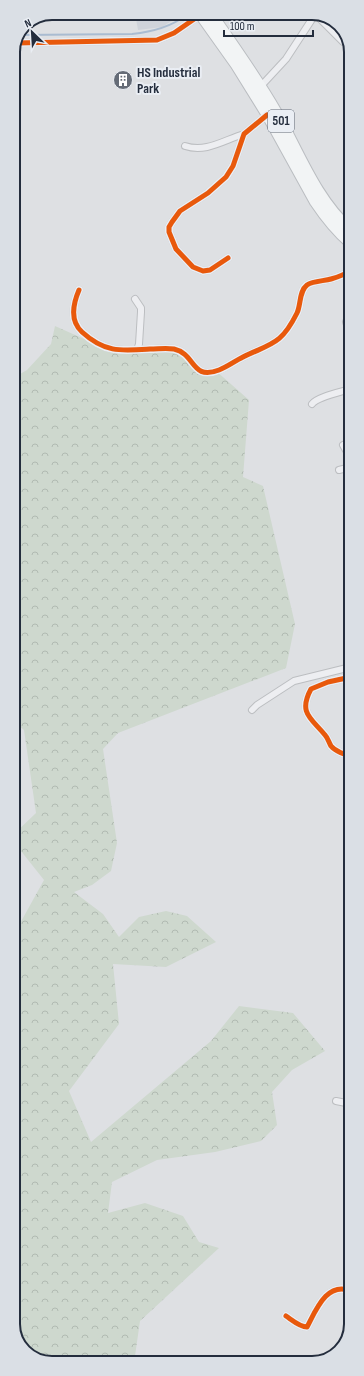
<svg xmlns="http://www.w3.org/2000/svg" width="364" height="1376" font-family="'Sofia Sans Condensed',sans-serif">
<defs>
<pattern id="forest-crowns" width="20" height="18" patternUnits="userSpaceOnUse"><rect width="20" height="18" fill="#ced8ce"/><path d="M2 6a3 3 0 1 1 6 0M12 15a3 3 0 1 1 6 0" fill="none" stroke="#b1bab2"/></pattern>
</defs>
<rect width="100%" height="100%" fill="#dee0e3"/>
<path fill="#cfd3da" d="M 135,13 L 184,13 L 162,27 L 138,30 Z"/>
<path fill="url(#forest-crowns)" d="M 55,326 L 111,351 L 167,351 L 183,354 L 201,370 L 215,370 L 249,400 L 243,477 L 263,486 L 295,624 L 286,668 L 118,733 L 103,749 L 117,843 L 111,871 L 92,885 L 74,892 L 103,914 L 119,937 L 139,917 L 166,911 L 187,916 L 216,942 L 166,967 L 113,964 L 119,1024 L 69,1091 L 91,1142 L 211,1041 L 239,1006 L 293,1013 L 325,1051 L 292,1070 L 272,1092 L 277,1125 L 261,1141 L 215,1152 L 157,1160 L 112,1182 L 108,1213 L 145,1203 L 183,1216 L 199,1242 L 219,1248 L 140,1321 L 134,1363 L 47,1363 L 25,1352 L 14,1331 L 13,936 L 44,880 L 13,841 L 13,835 L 36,813 L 24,730 L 13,721 L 13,378 L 27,370 L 51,344 Z"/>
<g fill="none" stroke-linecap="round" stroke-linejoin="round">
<path stroke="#aabcd1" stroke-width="2" d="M 20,35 L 132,34 C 151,32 169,28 185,16"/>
<g stroke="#bcbec1" stroke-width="8">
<path id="street" d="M 315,14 L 343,42
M 17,43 L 157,40 L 174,33 L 200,15
M 261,86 L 286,59 L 316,13
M 185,146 C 206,153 224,140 244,134
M 228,258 L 210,270 L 203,271 L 193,267 L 176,249 L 169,232 L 169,227 L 172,222 L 180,211 L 208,193 L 226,177 L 233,166 L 244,134 L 267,115
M 79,290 C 73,304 70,321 82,332 C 105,353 121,351 150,349 C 158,349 166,348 174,349 C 196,354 191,381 219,370 C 227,367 235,361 243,357 C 272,343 281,345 297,313 C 301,305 299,291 307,285 C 313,281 324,281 331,279 C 338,277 344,275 350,271
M 135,299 L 141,308 L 141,312 L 139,344 L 137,350
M 346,322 L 350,334
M 312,404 C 317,397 341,392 350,389
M 343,445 L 351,459
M 339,470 L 351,467
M 351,677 L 328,682 L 311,689 C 298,713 311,718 325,735 C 328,738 329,743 331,746 C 335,751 345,755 351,756
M 252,710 L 257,705 L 294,681 L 351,667
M 350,1046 L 351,1046
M 336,1101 L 351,1104
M 286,1316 C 292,1320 300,1327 307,1327 C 316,1310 327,1281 351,1291"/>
</g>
<g stroke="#babdc1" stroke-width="12">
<path id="primary" d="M 199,13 L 236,65 L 267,115 L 315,202 C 325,217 336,231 350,243
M 211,13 C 234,46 257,78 277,113 C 299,152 316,199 350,229"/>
</g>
<use href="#street" stroke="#edeef1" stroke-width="6"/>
<use href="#primary" stroke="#f2f4f5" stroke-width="10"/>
<g stroke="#eaeef4" stroke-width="8">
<path id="cycleway" d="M 17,43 L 157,40 L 174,33 L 200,15
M 228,258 L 210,270 L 203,271 L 193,267 L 176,249 L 169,232 L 169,227 L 172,222 L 180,211 L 208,193 L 226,177 L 233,166 L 244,134 L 267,115
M 79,290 C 73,304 70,321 82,332 C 105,353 121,351 150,349 C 158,349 166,348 174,349 C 196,354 191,381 219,370 C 227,367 235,361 243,357 C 272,343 281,345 297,313 C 301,305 299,291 307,285 C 313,281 324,281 331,279 C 338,277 344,275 350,271
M 351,677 L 328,682 L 311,689 C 298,713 311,718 325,735 C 328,738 329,743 331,746 C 335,751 345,755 351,756
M 286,1316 C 292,1320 300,1327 307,1327 C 316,1310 327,1281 351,1291"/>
</g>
<use href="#cycleway" stroke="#e8590c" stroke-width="5"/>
</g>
<defs>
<g id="building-disc" transform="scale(1)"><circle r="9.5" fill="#656c77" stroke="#eaeef4"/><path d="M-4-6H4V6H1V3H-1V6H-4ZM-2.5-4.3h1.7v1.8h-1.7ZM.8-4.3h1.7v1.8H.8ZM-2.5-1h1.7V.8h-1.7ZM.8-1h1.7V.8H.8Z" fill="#fff"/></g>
</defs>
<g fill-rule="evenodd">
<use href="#building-disc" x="123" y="80"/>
</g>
<g text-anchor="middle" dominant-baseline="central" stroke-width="4" stroke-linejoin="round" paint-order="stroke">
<rect fill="#eaeef4" stroke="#5f6774" stroke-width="1" x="268" y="110" width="26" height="22" rx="3"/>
<g font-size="13" font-weight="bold" fill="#242d3d">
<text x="281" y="121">501</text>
</g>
<g font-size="14" font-weight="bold" fill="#242d3d" stroke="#eaeef4" text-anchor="start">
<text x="137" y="72">HS Industrial<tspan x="137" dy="16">Park</tspan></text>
</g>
</g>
<path d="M0 0H364V1376H0ZM52 20H312A32 32 0 0 1 344 52V1324A32 32 0 0 1 312 1356H52A32 32 0 0 1 20 1324V52A32 32 0 0 1 52 20Z" fill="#dadfe5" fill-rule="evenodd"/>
<path fill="none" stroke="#242d3d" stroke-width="2" d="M52 20H312A32 32 0 0 1 344 52V1324A32 32 0 0 1 312 1356H52A32 32 0 0 1 20 1324V52A32 32 0 0 1 52 20Z"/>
<g transform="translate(32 32) rotate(335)" stroke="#eaeef4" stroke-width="3" paint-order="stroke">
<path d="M0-3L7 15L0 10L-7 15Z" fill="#242d3d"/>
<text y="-6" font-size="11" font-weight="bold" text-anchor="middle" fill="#242d3d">N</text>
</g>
<path d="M224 30v6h89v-6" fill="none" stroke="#242d3d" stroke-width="2"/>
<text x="230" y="30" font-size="12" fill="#242d3d" stroke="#eaeef4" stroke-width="3" paint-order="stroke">100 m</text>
</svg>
